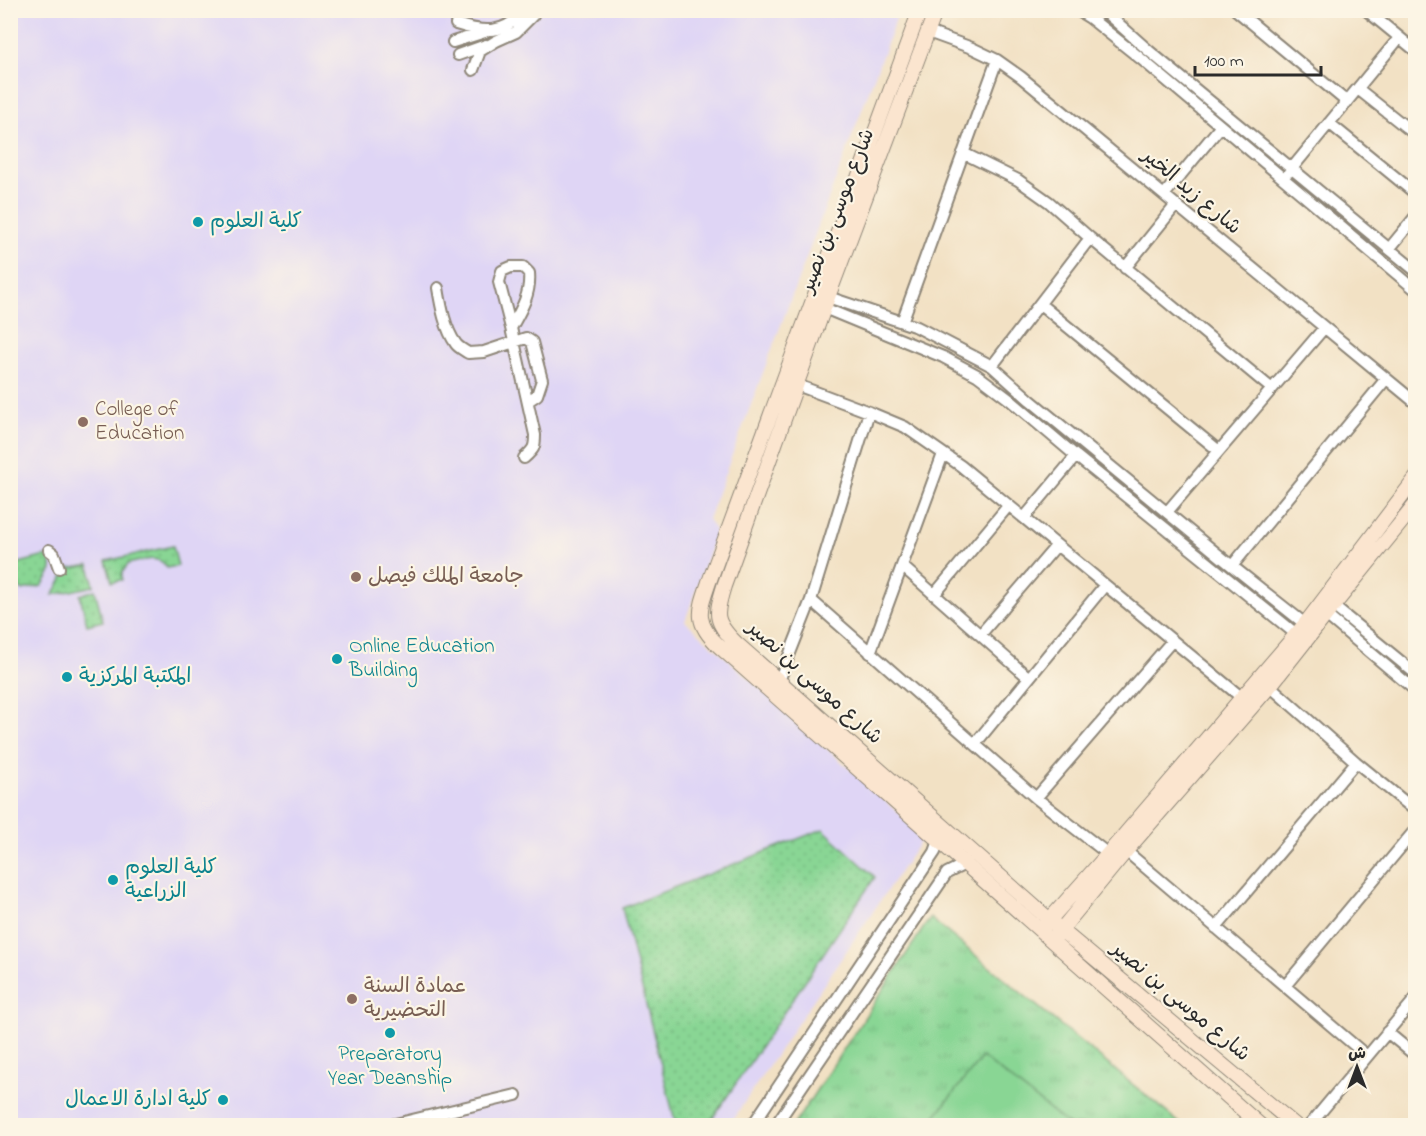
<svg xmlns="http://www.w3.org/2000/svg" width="1426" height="1136" font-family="'Indie Flower','Playpen Sans Arabic',sans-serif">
<defs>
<pattern id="grass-dots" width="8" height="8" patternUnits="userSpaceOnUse" patternTransform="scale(1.5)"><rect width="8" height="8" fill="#89d694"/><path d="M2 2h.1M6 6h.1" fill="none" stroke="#76b880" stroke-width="1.8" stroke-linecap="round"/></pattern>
<pattern id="park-tufts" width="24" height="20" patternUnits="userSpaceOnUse" patternTransform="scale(1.5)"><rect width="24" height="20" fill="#89d694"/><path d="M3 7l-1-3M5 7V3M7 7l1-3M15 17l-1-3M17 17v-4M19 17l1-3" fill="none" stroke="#76b880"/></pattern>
</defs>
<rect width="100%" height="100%" fill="#fcf5e5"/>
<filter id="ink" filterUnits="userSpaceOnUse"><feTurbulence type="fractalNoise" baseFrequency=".0167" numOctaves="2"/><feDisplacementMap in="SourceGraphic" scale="12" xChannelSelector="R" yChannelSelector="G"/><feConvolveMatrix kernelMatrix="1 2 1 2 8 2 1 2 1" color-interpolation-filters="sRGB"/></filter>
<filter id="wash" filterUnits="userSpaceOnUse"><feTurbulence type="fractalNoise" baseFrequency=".008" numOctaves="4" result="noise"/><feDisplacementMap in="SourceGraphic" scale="24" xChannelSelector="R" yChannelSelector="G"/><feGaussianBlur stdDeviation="1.35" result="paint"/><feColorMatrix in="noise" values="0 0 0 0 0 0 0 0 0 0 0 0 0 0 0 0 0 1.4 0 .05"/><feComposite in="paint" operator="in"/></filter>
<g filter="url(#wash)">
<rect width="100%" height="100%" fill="#f2e1c4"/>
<path fill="#dfd5f5" d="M 10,11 L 899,11 L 708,519 L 716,532 L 685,621 L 924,836 L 729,1125 L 11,1125 Z"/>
<path fill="url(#grass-dots)" stroke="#5a8060" stroke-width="1.5" d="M 173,546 L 178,566 L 167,568 C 159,553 142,561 128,564 L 122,573 L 122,580 L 112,582 L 106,561 Z
M 45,556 L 50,559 L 52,570 L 42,586 L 22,590 L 17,587 L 12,569 L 16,564 Z
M 89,565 L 94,586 L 53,595 L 68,569 Z
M 95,590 L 103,621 L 87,625 L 80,595 Z
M 823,829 L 875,877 L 708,1125 L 676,1125 L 622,908 Z"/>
<path fill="url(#park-tufts)" stroke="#5a8060" stroke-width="1.5" d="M 930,918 L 1182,1125 L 793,1126 Z"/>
<path fill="#89d694" stroke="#5a8060" stroke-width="1.5" d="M 982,1057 L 1069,1125 L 928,1125 Z"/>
</g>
<g filter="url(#ink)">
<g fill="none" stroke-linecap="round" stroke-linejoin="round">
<g stroke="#8e8678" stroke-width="14">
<path id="street" d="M 1077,10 L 1090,18 L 1140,58 L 1416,290
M 1103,10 L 1149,51 L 1416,271
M 1236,10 L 1347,102
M 1366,10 L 1416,51
M 456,24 C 484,33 505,35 525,10
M 928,32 L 972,48 L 997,60 L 1021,77 L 1416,403
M 453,42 L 485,32
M 458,55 L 486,45
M 473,70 L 480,51 L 496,41 L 516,32 L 533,15 L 535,10
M 1358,89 L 1416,135
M 1329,123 L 1416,194
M 963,153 L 1018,180 L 1049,202 L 1090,238 L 1272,389
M 1289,172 L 1399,38
M 1164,195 L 1221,126
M 1389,249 L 1416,216
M 1125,268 L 1176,205
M 438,288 C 441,306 445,329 456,344 C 459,348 464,350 468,353 L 484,352 L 526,338 L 532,342 L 542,380 L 537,395 L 528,401
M 828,297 L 917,327 L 992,366 L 1030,400 L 1232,566 L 1305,624
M 1040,304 L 1219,451
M 824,308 L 943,357 L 977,375 L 1010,400 L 1076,456 L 1296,634
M 902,322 L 997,60
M 511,328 C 521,310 531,294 529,273 L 523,267 L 511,267 L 502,271 L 499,282 L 511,328 L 535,435 C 535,448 534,449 524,458
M 992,366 L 1090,238
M 797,385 L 869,412 L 905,427 L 961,466 L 1241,697
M 1167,512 L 1324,328
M 1024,518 L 1076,456
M 49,550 L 54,554 L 59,568
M 902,566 L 1029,678
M 1232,566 L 1386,379
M 934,595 L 1009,505
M 811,600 L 1036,798 L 1108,854
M 1333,606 L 1416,674
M 1326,615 L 1416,691
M 980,635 L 1057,545
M 870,653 L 943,454
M 779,681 L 811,600 L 869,412
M 1270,686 L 1356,762 L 1416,811
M 975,744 L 1105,585
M 1036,798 L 1172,641
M 1126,851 L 1367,1056
M 1216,928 L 1356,762
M 1285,986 L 1416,829
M 1387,1032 L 1416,1056
M 387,1126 L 516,1095
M 752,1126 L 935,852 L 939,841
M 775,1126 L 947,873 L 965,864
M 1309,1126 L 1416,998"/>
</g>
<g stroke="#8e8678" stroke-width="16">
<path id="secondary" d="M 920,10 L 709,582 C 699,611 694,623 719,646 L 1261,1126
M 936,10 L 828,297 L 724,586 C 715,615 714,621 736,643 L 1061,930 L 1296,1126
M 1044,926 L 1108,854 L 1305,624 L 1416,478
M 1056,936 L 1126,851 L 1270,686 L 1326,615 L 1416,504"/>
</g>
<use href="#street" stroke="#fff" stroke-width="10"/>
<use href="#secondary" stroke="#fbe5cf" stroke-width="14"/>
</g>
</g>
<g fill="#0f9aa8" stroke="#fcf5e5" stroke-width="2">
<circle cx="198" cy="222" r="6"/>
<circle cx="337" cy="659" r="6"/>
<circle cx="67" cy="677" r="6"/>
<circle cx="113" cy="880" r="6"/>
<circle cx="390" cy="1033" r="6"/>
<circle cx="223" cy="1100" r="6"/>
</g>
<g fill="#8d6e63" stroke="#fcf5e5" stroke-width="2">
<circle cx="83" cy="422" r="6"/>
<circle cx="356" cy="577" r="6"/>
<circle cx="352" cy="999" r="6"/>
</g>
<g text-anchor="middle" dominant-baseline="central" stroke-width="4.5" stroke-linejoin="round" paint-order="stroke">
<g font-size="21" fill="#2b2b2b" stroke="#fcf5e5">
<text transform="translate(1191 192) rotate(40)">شارع زيد الخير</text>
<text transform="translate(838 211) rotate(-69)">شارع موسى بن نصير</text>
<text transform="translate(814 683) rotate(42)">شارع موسى بن نصير</text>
<text transform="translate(1180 1002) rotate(40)">شارع موسى بن نصير</text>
</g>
<g font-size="21" fill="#0d838f" stroke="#fcf5e5" text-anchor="start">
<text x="210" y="222">كلية العلوم</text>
<text x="349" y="647">Online Education<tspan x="349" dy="24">Building</tspan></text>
<text x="79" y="677">المكتبة المركزية</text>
<text x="125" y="868">كلية العلوم<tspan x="125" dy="24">الزراعية</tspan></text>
<text x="390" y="1055" text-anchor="middle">Preparatory<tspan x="390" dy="24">Year Deanship</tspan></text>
<text x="211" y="1100" text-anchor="end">كلية ادارة الاعمال</text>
</g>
<g font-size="21" fill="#785e54" stroke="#fcf5e5" text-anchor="start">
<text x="95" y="410">College of<tspan x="95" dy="24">Education</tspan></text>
<text x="368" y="577">جامعة الملك فيصل</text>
<text x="364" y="987">عمادة السنة<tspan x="364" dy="24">التحضيرية</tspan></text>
</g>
</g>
<rect width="1426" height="1136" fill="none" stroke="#fcf5e5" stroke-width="36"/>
<g transform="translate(1357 1067)" stroke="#fcf5e5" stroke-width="4.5" paint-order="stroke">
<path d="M0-4.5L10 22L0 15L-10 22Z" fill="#2b2b2b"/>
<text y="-9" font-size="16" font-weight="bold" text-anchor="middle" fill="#2b2b2b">ش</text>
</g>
<path d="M1195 66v9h126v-9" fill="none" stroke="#2b2b2b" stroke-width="3"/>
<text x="1204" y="66" font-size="18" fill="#2b2b2b" stroke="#fcf5e5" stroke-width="4.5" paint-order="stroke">100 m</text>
</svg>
